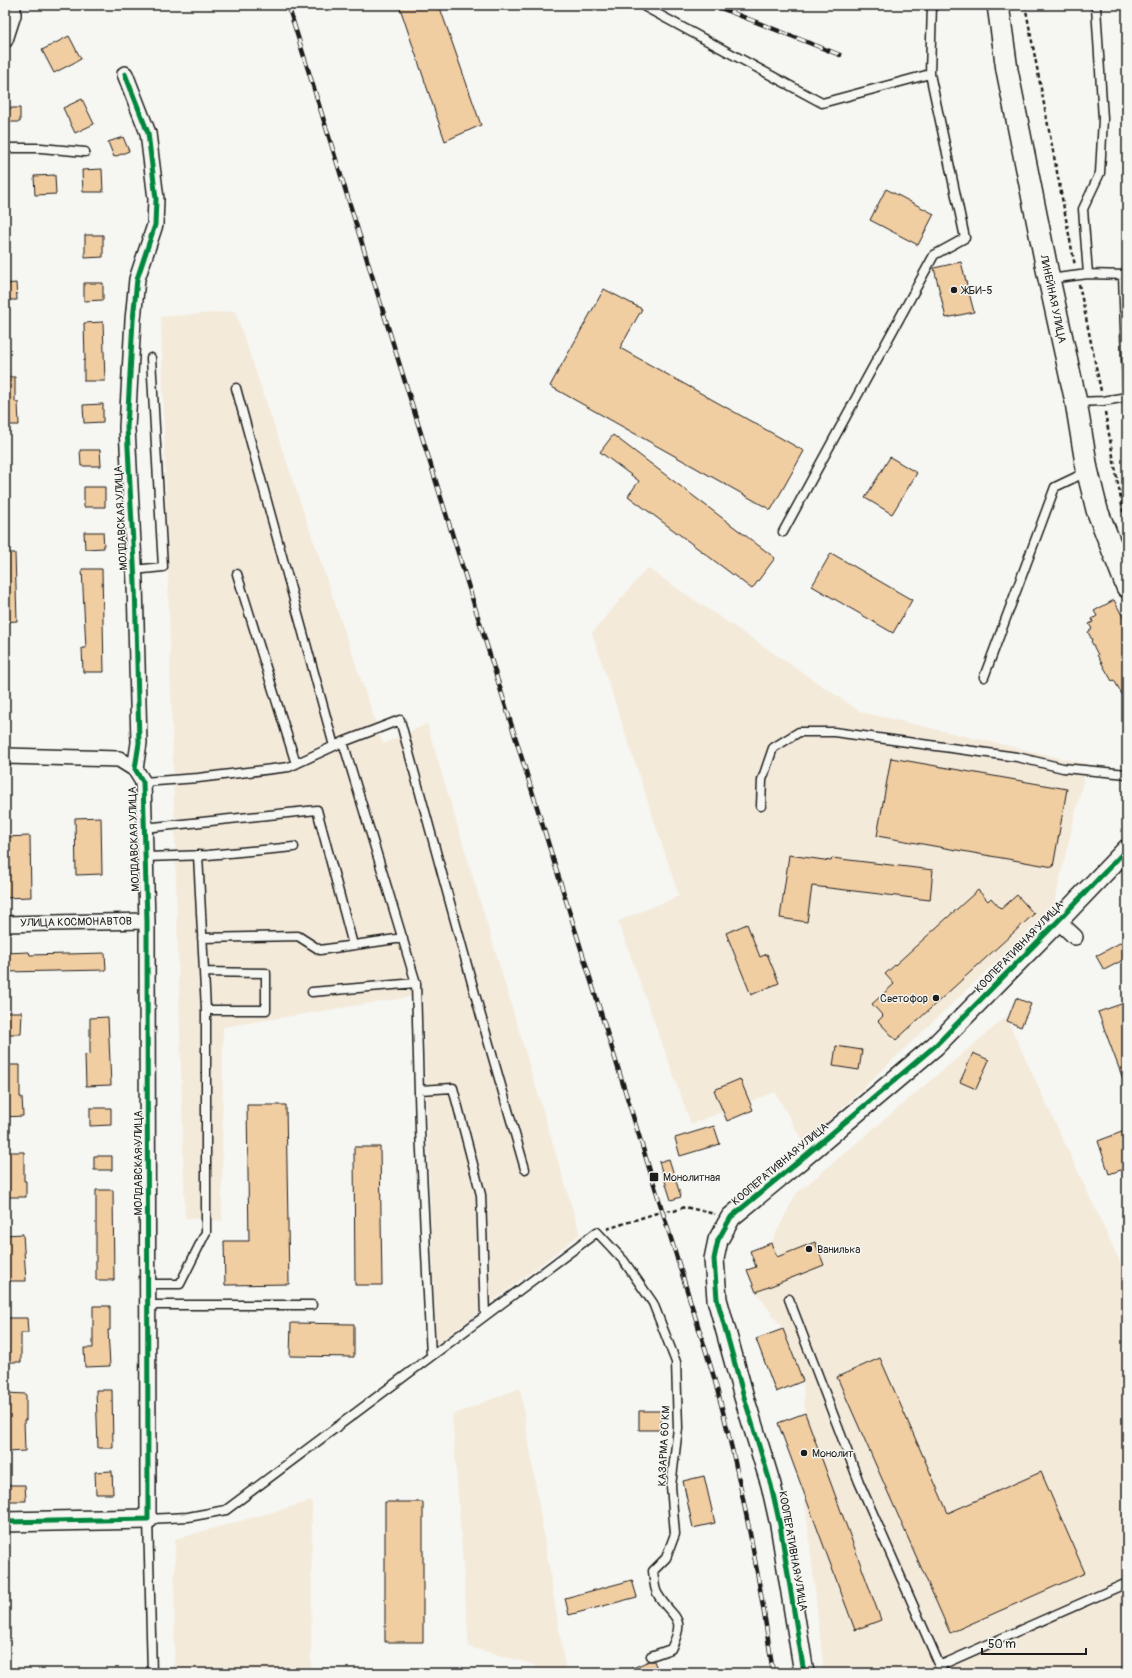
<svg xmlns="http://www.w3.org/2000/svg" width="1132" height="1678" font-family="Pangolin,sans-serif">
<rect width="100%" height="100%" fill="#f6f6f2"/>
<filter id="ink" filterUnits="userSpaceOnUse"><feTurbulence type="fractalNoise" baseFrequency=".025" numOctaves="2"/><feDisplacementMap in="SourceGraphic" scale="8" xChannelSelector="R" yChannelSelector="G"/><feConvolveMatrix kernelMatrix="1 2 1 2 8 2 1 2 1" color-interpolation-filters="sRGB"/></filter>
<g filter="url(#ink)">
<path fill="#f4eada" d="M 235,311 L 383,744 L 427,724 L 580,1234 L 436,1345 L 422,995 L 223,1027 L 222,1221 L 185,1218 L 161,317 Z
M 647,568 L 861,712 L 1087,764 L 1053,908 L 804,1144 L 775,1092 L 691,1124 L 618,921 L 679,896 L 592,633 Z
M 1006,1017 L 1127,1277 L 1127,1673 L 824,1673 L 804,1492 L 830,1482 L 805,1413 L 803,1381 L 783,1329 L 756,1292 L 747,1270 L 756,1267 L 750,1251 L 771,1243 L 796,1194 Z
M 520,1388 L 566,1673 L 536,1673 L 535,1665 L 469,1647 L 452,1415 Z
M 312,1501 L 311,1673 L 174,1673 L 175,1539 Z"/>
<path fill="#f1cda2" stroke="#1c1c1c" d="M 399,5 L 439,5 L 481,125 L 445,141 Z
M 69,36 L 81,59 L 54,73 L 42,50 Z
M 82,99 L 94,124 L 75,133 L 63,108 Z
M 5,108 L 20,108 L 20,122 L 5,122 Z
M 123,137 L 129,151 L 114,157 L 108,142 Z
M 102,169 L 103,192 L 83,192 L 82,170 Z
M 55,175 L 56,194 L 35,195 L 34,176 Z
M 886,189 L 934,214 L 918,245 L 870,220 Z
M 85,235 L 103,235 L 103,257 L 85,258 Z
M 961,262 L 974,312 L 946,318 L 934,268 Z
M 16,283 L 17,300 L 5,300 L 5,284 Z
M 84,283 L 103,283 L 103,300 L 84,301 Z
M 604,289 L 642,309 L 620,348 L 804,451 L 771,510 L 550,386 Z
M 103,322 L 105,381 L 84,381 L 84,360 L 85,360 L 84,323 Z
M 5,377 L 15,377 L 15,402 L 18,402 L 19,425 L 5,425 Z
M 103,404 L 103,422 L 84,423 L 83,405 Z
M 613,435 L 775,558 L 752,589 L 628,496 L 639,481 L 600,452 Z
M 80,450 L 100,450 L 101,466 L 81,466 Z
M 890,457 L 917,473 L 892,514 L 865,498 Z
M 84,487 L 105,487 L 105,507 L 84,507 Z
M 84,532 L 103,532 L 104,548 L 85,549 Z
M 5,553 L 15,553 L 17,621 L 5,622 Z
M 831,553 L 912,600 L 893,633 L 812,586 Z
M 82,569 L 102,569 L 104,672 L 83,672 L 82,648 L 86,648 Z
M 1114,600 L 1127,625 L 1127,703 L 1114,680 L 1112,681 L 1097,655 L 1098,655 L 1091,641 L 1092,640 L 1088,632 L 1092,629 L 1089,624 L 1093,622 L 1092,619 L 1097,616 L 1094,611 Z
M 891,758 L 1067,789 L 1053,867 L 877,836 Z
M 101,817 L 102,874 L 76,875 L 75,818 Z
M 30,836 L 31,897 L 5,898 L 5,837 Z
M 789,855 L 831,861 L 832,858 L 933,870 L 930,900 L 812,886 L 807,922 L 780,918 Z
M 978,890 L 988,901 L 991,898 L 1001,909 L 1017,895 L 1034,914 L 896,1040 L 878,1021 L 883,1016 L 872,1004 L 894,984 L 885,974 Z
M 747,924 L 760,957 L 767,954 L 779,983 L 751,995 L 726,933 Z
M 1127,939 L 1127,958 L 1104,970 L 1096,956 Z
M 29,952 L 30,955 L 105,953 L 106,970 L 5,972 L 5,953 Z
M 1016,998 L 1031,1004 L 1021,1027 L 1007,1021 Z
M 1127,1002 L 1127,1087 L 1126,1087 L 1098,1012 Z
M 5,1012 L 22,1012 L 21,1034 L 5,1034 Z
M 108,1017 L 111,1085 L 86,1086 L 85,1055 L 90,1054 L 90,1018 Z
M 836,1046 L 862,1050 L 859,1070 L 833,1066 Z
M 973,1053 L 989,1060 L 976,1089 L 960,1082 Z
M 5,1065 L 20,1065 L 20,1097 L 22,1097 L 23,1116 L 5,1117 Z
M 740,1079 L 753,1110 L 727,1121 L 714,1090 Z
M 247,1105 L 286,1105 L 289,1284 L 225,1285 L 224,1241 L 249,1241 Z
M 90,1108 L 111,1108 L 111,1125 L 90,1126 Z
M 714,1126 L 720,1144 L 680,1156 L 675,1138 Z
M 1127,1130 L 1127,1168 L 1109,1174 L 1098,1141 Z
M 354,1147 L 380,1147 L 382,1285 L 355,1285 Z
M 5,1152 L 24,1152 L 24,1181 L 26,1181 L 26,1197 L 5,1197 Z
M 94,1156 L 112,1156 L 112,1170 L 94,1170 Z
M 669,1159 L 681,1197 L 671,1200 L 659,1162 Z
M 96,1190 L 113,1190 L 114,1280 L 96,1280 Z
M 23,1234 L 26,1281 L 6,1281 L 5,1235 Z
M 815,1242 L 824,1265 L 756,1292 L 747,1270 L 756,1267 L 750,1251 L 771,1243 L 777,1257 Z
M 93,1306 L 110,1306 L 110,1330 L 108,1330 L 110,1366 L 85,1367 L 84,1348 L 93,1348 Z
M 5,1318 L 27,1318 L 28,1333 L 21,1333 L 21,1362 L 5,1362 Z
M 291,1323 L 354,1324 L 354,1357 L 290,1356 Z
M 783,1329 L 803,1381 L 776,1392 L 756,1339 Z
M 880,1358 L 948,1513 L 1041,1472 L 1085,1573 L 950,1633 L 837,1377 Z
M 96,1390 L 112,1390 L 113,1448 L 98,1448 Z
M 6,1393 L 26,1394 L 26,1420 L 24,1420 L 25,1451 L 7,1452 Z
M 639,1411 L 661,1411 L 661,1430 L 639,1430 Z
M 805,1413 L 881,1620 L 855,1630 L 778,1423 Z
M 112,1471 L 113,1494 L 96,1494 L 95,1472 Z
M 704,1476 L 715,1523 L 693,1528 L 683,1481 Z
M 6,1485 L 25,1485 L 26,1501 L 6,1501 Z
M 385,1502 L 423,1502 L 423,1642 L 385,1642 Z
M 632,1580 L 637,1597 L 569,1615 L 565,1598 Z
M 649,1661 L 654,1661 L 659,1673 L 621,1673 Z"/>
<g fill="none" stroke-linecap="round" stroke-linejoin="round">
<g stroke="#1c1c1c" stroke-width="11">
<path id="service" d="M 645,7 L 822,103 L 930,74 L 932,5
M 5,148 L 41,148 L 85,152
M 1127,271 L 1123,275 L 1127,387
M 1088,274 L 1083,209 L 1100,173 L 1103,119 L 1096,7
M 1049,279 L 1088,274 L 1127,275
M 236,388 L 334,746
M 1076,402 L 1103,401 L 1127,397
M 783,532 L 934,255 L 965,238 L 930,74
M 1112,546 L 1127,544
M 134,570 L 163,567 L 151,358
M 237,574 L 296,764
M 984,677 L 1055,487 L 1076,477 L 1087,469
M 343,742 L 400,720 L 481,1016 L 525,1169
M 143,782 L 198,778 L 289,767 L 343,742 L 416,983 L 420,1130 L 431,1356
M 761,806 L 762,780 L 773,748 L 799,732 L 834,732 L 1017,757 L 1063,768 L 1127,774
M 144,828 L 317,810 L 353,945
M 145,857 L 208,855 L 294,847
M 202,938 L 298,936 L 320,950 L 403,938
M 204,972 L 266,973 L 266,1010 L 206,1010
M 312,992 L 416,983
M 419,1090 L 453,1088 L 481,1195 L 485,1315
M 148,1284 L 180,1284 L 206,1232 L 206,1010 L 198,855
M 789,1299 L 859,1482 L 943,1673
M 148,1305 L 312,1305
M 939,1666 L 1127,1583
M 152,1673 L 148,1519 L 188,1517 L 226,1510 L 597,1232 L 624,1261 L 653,1303 L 676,1362 L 678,1428 L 671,1486 L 675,1534 L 666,1558 L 653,1571 C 654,1578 654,1587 657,1593 C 672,1620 688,1614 671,1649 L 651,1656"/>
</g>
<g stroke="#1c1c1c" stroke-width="18">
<path id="minor" d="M 5,40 L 13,15 L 13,5
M 125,74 L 148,133 L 156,199 L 155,225 L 137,279 L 133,320 L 127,428 L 135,583 L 139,743 L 135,769 L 143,782 L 147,921 L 148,1519
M 5,756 L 119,759 L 135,769
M 1058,921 L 1075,937
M 5,924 L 147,921"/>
</g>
<g stroke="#1c1c1c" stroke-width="22">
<path id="tertiary" d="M 5,1522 L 148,1519
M 804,1673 L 780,1525 L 771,1485 L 744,1397 L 717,1299 L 714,1259 L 718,1240 L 731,1217 L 805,1156 L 935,1046 L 1058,921 L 1127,849"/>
</g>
<g stroke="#1c1c1c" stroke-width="24">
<path id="secondary" d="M 998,5 L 1007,70 L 1049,279 L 1076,402 L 1087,469 L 1097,510 L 1127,587"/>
</g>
<path stroke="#1c1c1c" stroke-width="2.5" stroke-dasharray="4 3" stroke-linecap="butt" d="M 1025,5 L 1075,266
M 1079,284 L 1101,391
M 1105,412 L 1127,533
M 607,1229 L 666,1210 L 674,1211 L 685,1207 L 715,1214"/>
<use href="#service" stroke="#f6f6f2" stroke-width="8"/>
<use href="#minor" stroke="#f6f6f2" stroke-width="15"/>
<use href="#tertiary" stroke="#f6f6f2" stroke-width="19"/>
<use href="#secondary" stroke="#f6f6f2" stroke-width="21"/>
<g stroke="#1c1c1c" stroke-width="4.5">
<path id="rail" d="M 288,5 L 713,1374 C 740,1472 759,1572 773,1673
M 713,5 L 840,55"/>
</g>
<use href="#rail" stroke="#f6f6f2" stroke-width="3" stroke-dasharray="9" stroke-linecap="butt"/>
<g stroke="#f6f6f2" stroke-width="8">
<path id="cycleway" d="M 5,1522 L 148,1519 L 147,921 L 143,782 L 135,769 L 139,743 L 135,583 L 127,428 L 133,320 L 137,279 L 155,225 L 156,199 L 148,133 L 125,74
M 804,1673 L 780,1525 L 771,1485 L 744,1397 L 717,1299 L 714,1259 L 718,1240 L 731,1217 L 805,1156 L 935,1046 L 1058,921 L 1127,849"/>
</g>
<use href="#cycleway" stroke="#00873e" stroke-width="5"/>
</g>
</g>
<g fill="#1c1c1c" stroke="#f6f6f2" stroke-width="1.5">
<circle cx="954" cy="290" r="4"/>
<circle cx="936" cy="998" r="4"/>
<rect x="649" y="1172" width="10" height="10" rx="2"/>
<circle cx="809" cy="1249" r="4"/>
<circle cx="804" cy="1453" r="4"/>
</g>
<g text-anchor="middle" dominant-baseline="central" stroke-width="3" stroke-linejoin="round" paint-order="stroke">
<g font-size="11" fill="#1c1c1c" stroke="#f6f6f2" text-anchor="start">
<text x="962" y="290">ЖБИ-5</text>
<text x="928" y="998" text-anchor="end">Светофор</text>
<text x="663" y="1177">Монолитная</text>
<text x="817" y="1249">Ванилька</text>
<text x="812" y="1453">Монолит</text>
</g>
<g font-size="11" fill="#1c1c1c" stroke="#f6f6f2">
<text transform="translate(1053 299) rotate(78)">ЛИНЕЙНАЯ УЛИЦА</text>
<text transform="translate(121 518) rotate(-93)">МОЛДАВСКАЯ УЛИЦА</text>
<text transform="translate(134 839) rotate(-92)">МОЛДАВСКАЯ УЛИЦА</text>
<text transform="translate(76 922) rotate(-1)">УЛИЦА КОСМОНАВТОВ</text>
<text transform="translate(1019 947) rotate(-46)">КООПЕРАТИВНАЯ УЛИЦА</text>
<text transform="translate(138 1163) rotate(-90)">МОЛДАВСКАЯ УЛИЦА</text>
<text transform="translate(780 1164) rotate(-40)">КООПЕРАТИВНАЯ УЛИЦА</text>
<text transform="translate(664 1446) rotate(-87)">КАЗАРМА 60 КМ</text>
<text transform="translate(793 1551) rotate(80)">КООПЕРАТИВНАЯ УЛИЦА</text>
</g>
</g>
<rect width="1132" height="1678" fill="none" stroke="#f6f6f2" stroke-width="20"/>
<rect x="10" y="10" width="1112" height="1658" fill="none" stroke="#1c1c1c" stroke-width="1.5" filter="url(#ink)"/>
<path d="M982 1648v6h104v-6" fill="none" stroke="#1c1c1c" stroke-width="2"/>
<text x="988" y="1648" font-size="12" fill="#1c1c1c" stroke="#f6f6f2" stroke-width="3" paint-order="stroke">50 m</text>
</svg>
